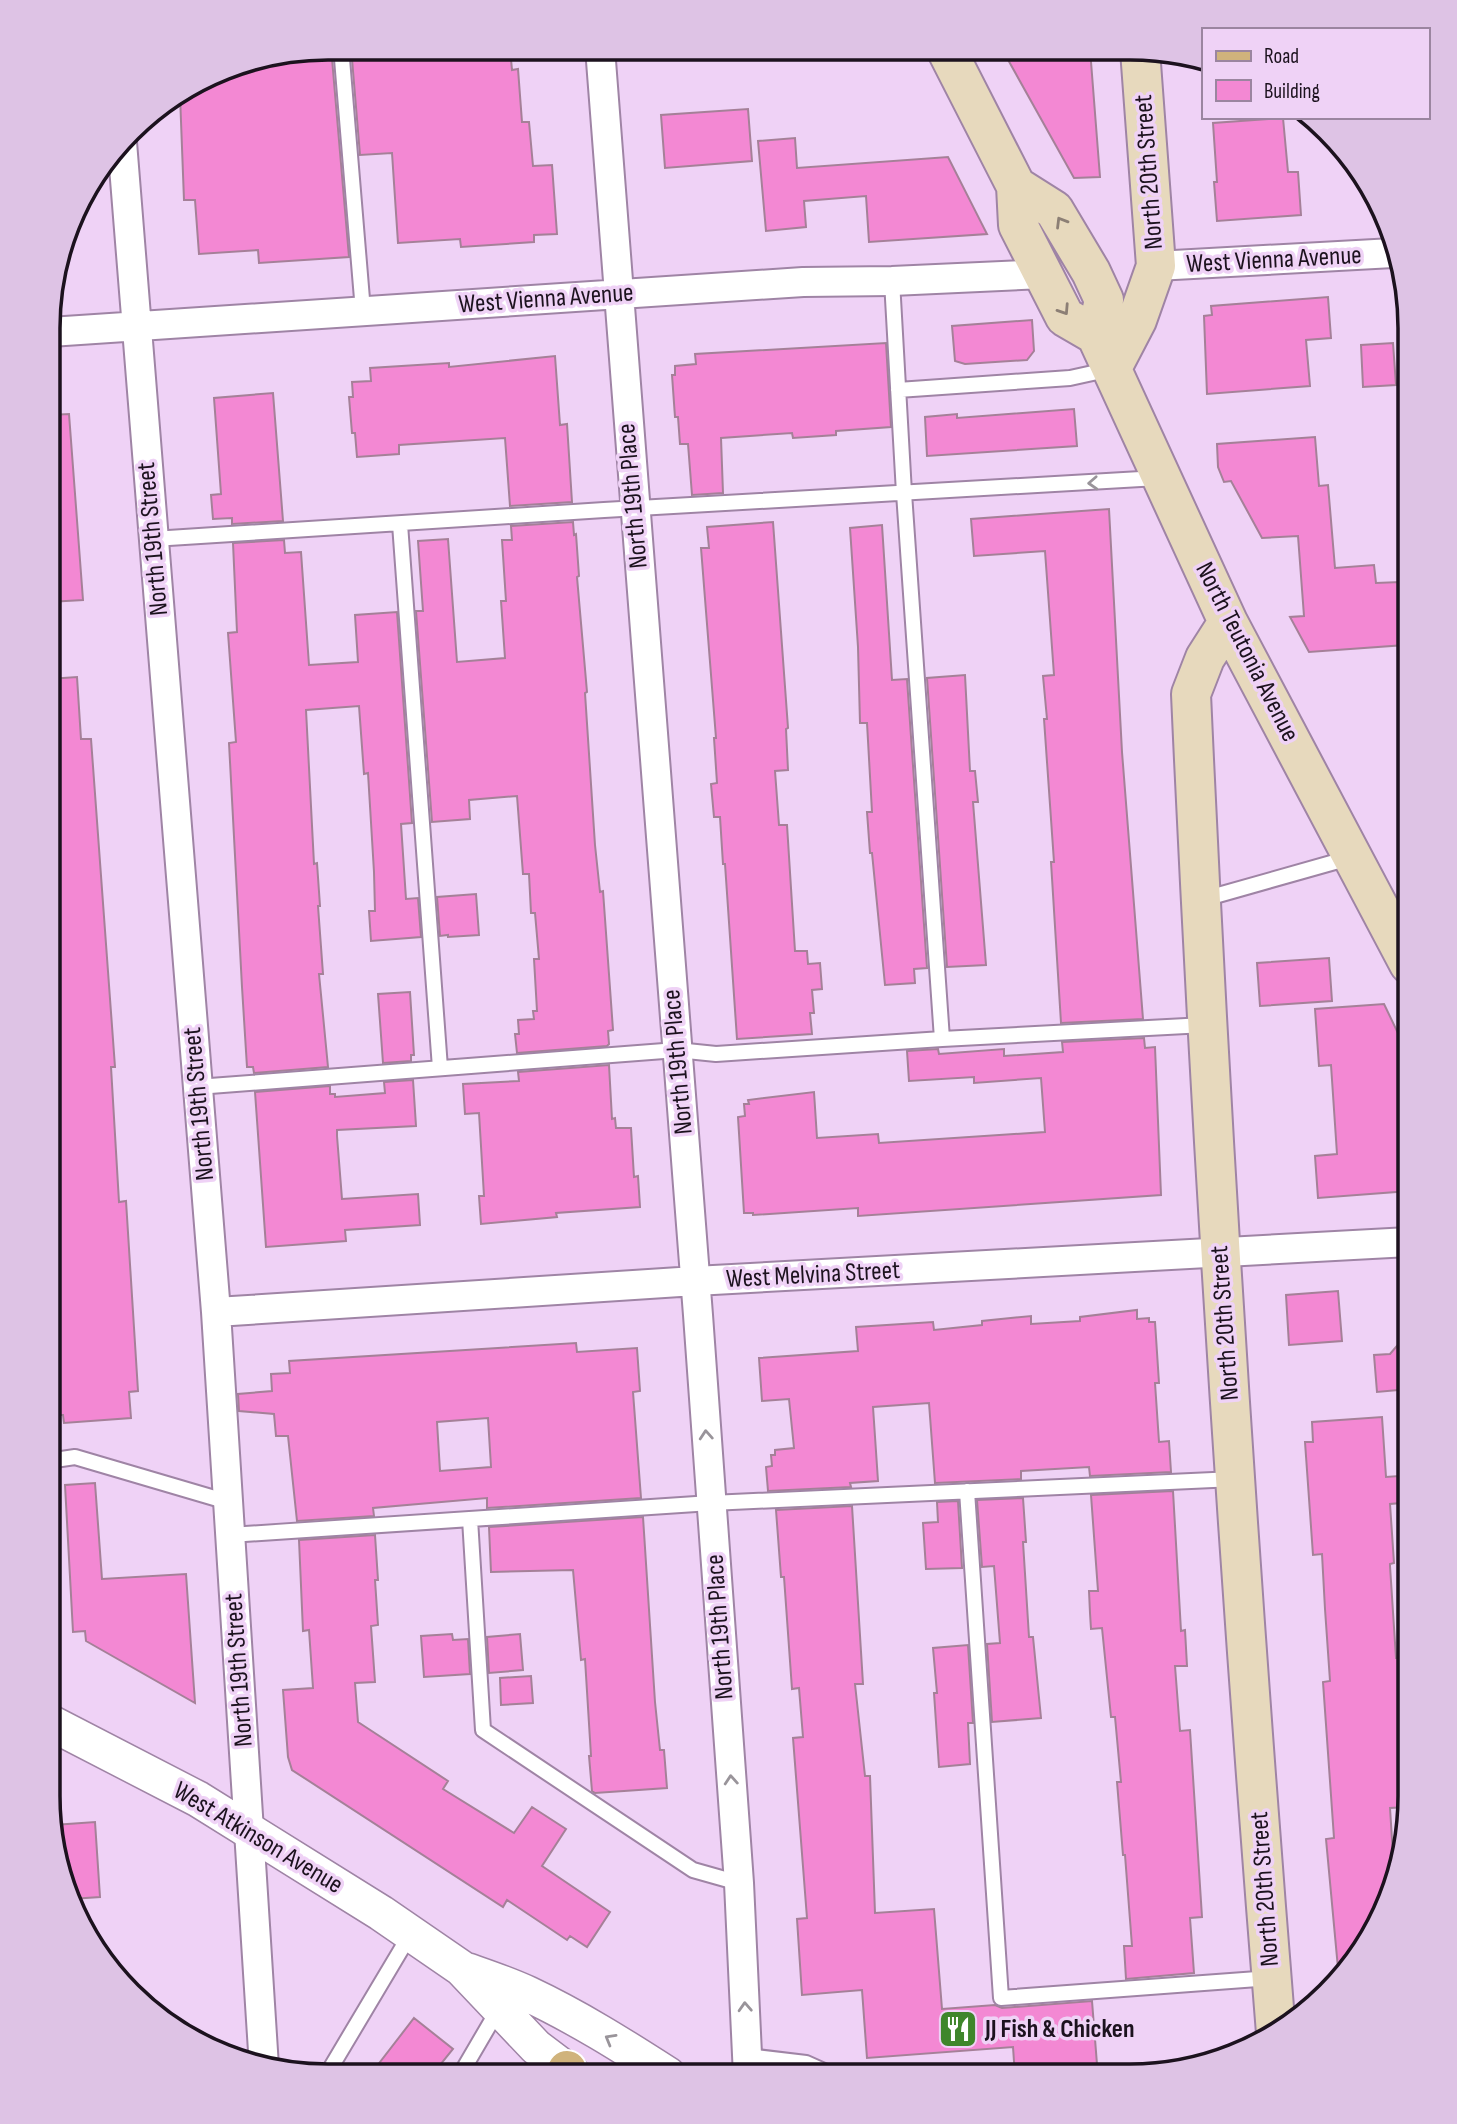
<svg xmlns="http://www.w3.org/2000/svg" width="1457" height="2124" font-family="'Sofia Sans Condensed',sans-serif">
<rect width="100%" height="100%" fill="#efd2f6"/>
<path fill="#f388d3" stroke="#a58098" stroke-width="2" fill-rule="evenodd" d="M 331,47 L 349,257 L 259,263 L 258,250 L 199,254 L 195,200 L 184,200 L 180,95 L 237,62 Z
M 351,47 L 510,48 L 512,70 L 518,69 L 522,122 L 529,122 L 533,166 L 552,165 L 557,234 L 534,235 L 534,242 L 461,247 L 460,239 L 398,243 L 392,153 L 360,155 Z
M 1002,49 L 1090,49 L 1100,177 L 1074,178 Z
M 748,109 L 752,161 L 665,168 L 661,115 Z
M 1283,118 L 1288,172 L 1298,172 L 1301,215 L 1217,221 L 1214,182 L 1217,182 L 1213,123 Z
M 795,138 L 797,168 L 948,157 L 987,234 L 869,242 L 866,196 L 804,201 L 806,227 L 766,231 L 758,141 Z
M 1328,297 L 1331,338 L 1306,340 L 1310,386 L 1207,394 L 1204,316 L 1212,315 L 1211,306 Z
M 1032,320 L 1034,351 L 1027,360 L 965,364 L 955,361 L 952,326 Z
M 886,343 L 891,427 L 836,431 L 836,435 L 793,438 L 792,433 L 721,438 L 723,493 L 692,495 L 688,444 L 680,444 L 678,417 L 675,417 L 672,375 L 675,375 L 675,366 L 696,364 L 695,354 Z
M 1393,343 L 1396,385 L 1363,387 L 1361,345 Z
M 555,356 L 560,425 L 567,424 L 572,502 L 510,506 L 505,438 L 399,445 L 399,454 L 357,457 L 355,433 L 352,433 L 349,397 L 353,397 L 352,382 L 371,381 L 370,368 L 449,363 L 449,367 Z
M 273,393 L 283,521 L 232,524 L 232,518 L 213,519 L 211,495 L 221,494 L 214,398 Z
M 1074,409 L 1077,446 L 927,456 L 925,417 L 957,414 L 957,418 Z
M 69,414 L 83,600 L 49,602 L 50,415 Z
M 1315,437 L 1319,486 L 1328,485 L 1335,568 L 1374,565 L 1376,583 L 1400,582 L 1405,645 L 1309,652 L 1290,617 L 1304,616 L 1298,536 L 1262,538 L 1231,481 L 1224,482 L 1218,467 L 1217,444 Z
M 1109,509 L 1122,752 L 1143,1019 L 1061,1023 L 1051,862 L 1054,862 L 1044,719 L 1047,719 L 1043,676 L 1054,675 L 1045,551 L 974,556 L 971,519 Z
M 573,522 L 574,535 L 576,534 L 579,576 L 577,577 L 587,692 L 585,693 L 595,845 L 600,892 L 603,891 L 613,1030 L 608,1031 L 609,1044 L 607,1046 L 517,1053 L 515,1034 L 519,1034 L 518,1020 L 534,1019 L 533,1011 L 537,1011 L 534,959 L 539,959 L 535,913 L 531,913 L 529,874 L 523,874 L 517,796 L 469,800 L 470,819 L 432,822 L 416,611 L 423,611 L 418,541 L 448,539 L 457,662 L 505,658 L 501,601 L 506,601 L 502,540 L 512,540 L 511,526 Z
M 773,522 L 788,728 L 786,729 L 788,770 L 775,771 L 779,825 L 787,825 L 795,951 L 807,951 L 808,964 L 820,963 L 822,989 L 812,990 L 814,1013 L 810,1013 L 812,1034 L 737,1039 L 725,864 L 723,864 L 720,817 L 714,817 L 711,784 L 717,783 L 714,738 L 716,738 L 701,548 L 709,548 L 707,527 Z
M 882,525 L 892,680 L 907,679 L 927,968 L 914,969 L 915,983 L 885,985 L 872,853 L 870,853 L 867,812 L 872,812 L 867,723 L 860,723 L 858,647 L 850,528 Z
M 284,540 L 285,553 L 301,552 L 309,665 L 358,662 L 355,615 L 397,612 L 412,823 L 401,824 L 406,899 L 418,898 L 421,937 L 371,941 L 369,911 L 375,911 L 374,872 L 368,773 L 364,774 L 359,706 L 306,710 L 314,864 L 317,863 L 320,906 L 318,906 L 323,974 L 319,974 L 328,1067 L 254,1073 L 253,1067 L 247,1067 L 242,987 L 229,743 L 236,742 L 228,633 L 237,632 L 233,543 Z
M 965,675 L 970,771 L 975,771 L 978,802 L 973,802 L 986,965 L 947,967 L 927,678 Z
M 77,677 L 81,739 L 91,739 L 115,1067 L 111,1067 L 119,1202 L 126,1201 L 138,1391 L 129,1392 L 131,1418 L 64,1423 L 63,1415 L 57,1415 L 51,1323 L 58,1322 L 54,1264 L 56,1264 L 48,1166 L 49,679 Z
M 476,894 L 479,935 L 448,937 L 448,935 L 440,936 L 437,897 Z
M 1329,958 L 1332,1001 L 1260,1006 L 1257,963 Z
M 410,992 L 414,1055 L 411,1055 L 411,1061 L 383,1063 L 378,994 Z
M 1384,1004 L 1409,1056 L 1409,1191 L 1318,1198 L 1315,1156 L 1337,1154 L 1331,1065 L 1319,1066 L 1315,1009 Z
M 1144,1038 L 1145,1048 L 1155,1047 L 1161,1195 L 858,1216 L 858,1208 L 753,1215 L 753,1213 L 744,1213 L 738,1117 L 745,1116 L 744,1104 L 749,1104 L 748,1100 L 814,1092 L 817,1138 L 878,1134 L 879,1143 L 1045,1132 L 1041,1078 L 974,1083 L 974,1077 L 909,1081 L 907,1051 L 938,1049 L 939,1054 L 1004,1049 L 1004,1056 L 1063,1052 L 1062,1042 Z
M 609,1065 L 612,1119 L 615,1118 L 616,1128 L 631,1128 L 634,1177 L 638,1176 L 640,1207 L 556,1213 L 557,1217 L 481,1224 L 479,1196 L 484,1196 L 479,1113 L 465,1114 L 463,1084 L 519,1081 L 518,1072 Z
M 413,1080 L 416,1126 L 337,1130 L 337,1136 L 342,1199 L 418,1194 L 420,1225 L 345,1230 L 346,1241 L 266,1247 L 255,1092 L 330,1086 L 330,1094 L 335,1094 L 335,1097 L 385,1093 L 384,1082 Z
M 1338,1291 L 1342,1341 L 1289,1345 L 1286,1295 Z
M 1137,1310 L 1137,1319 L 1149,1318 L 1149,1322 L 1155,1322 L 1159,1383 L 1155,1383 L 1159,1442 L 1169,1441 L 1171,1472 L 1090,1476 L 1089,1467 L 1021,1471 L 1021,1479 L 935,1483 L 929,1403 L 873,1407 L 878,1481 L 850,1483 L 851,1487 L 768,1491 L 766,1467 L 772,1466 L 771,1455 L 775,1455 L 775,1450 L 794,1448 L 789,1399 L 762,1401 L 759,1358 L 858,1351 L 856,1327 L 933,1322 L 934,1330 L 982,1325 L 982,1321 L 1031,1316 L 1031,1324 L 1080,1321 L 1080,1317 Z
M 1409,1332 L 1409,1389 L 1377,1392 L 1374,1355 L 1390,1354 Z
M 576,1343 L 577,1352 L 637,1348 L 640,1391 L 633,1392 L 641,1498 L 487,1508 L 487,1498 L 373,1508 L 374,1516 L 297,1521 L 288,1436 L 276,1436 L 274,1414 L 239,1411 L 238,1394 L 272,1391 L 271,1374 L 290,1373 L 289,1361 ZM 488,1418 L 491,1467 L 440,1471 L 437,1422 Z
M 1382,1417 L 1386,1477 L 1399,1476 L 1401,1503 L 1390,1504 L 1394,1563 L 1390,1564 L 1390,1566 L 1396,1658 L 1400,1658 L 1402,1683 L 1400,1683 L 1405,1764 L 1409,1763 L 1409,1807 L 1390,1808 L 1395,1887 L 1362,1953 L 1339,1979 L 1326,1839 L 1334,1838 L 1323,1682 L 1330,1681 L 1325,1609 L 1322,1554 L 1313,1555 L 1305,1442 L 1313,1442 L 1312,1422 Z
M 95,1483 L 102,1579 L 186,1574 L 195,1703 L 86,1641 L 85,1631 L 73,1632 L 65,1485 Z
M 1173,1491 L 1181,1631 L 1185,1630 L 1187,1666 L 1175,1666 L 1180,1731 L 1190,1730 L 1202,1917 L 1190,1918 L 1194,1973 L 1126,1979 L 1124,1946 L 1132,1946 L 1125,1855 L 1123,1855 L 1117,1782 L 1121,1782 L 1115,1717 L 1111,1717 L 1102,1628 L 1091,1629 L 1090,1613 L 1089,1591 L 1098,1591 L 1091,1495 Z
M 1023,1498 L 1026,1542 L 1023,1542 L 1029,1637 L 1033,1637 L 1041,1718 L 992,1722 L 987,1644 L 1000,1643 L 994,1566 L 982,1567 L 977,1500 Z
M 958,1501 L 962,1568 L 926,1569 L 923,1523 L 938,1522 L 937,1502 Z
M 852,1506 L 863,1684 L 855,1684 L 865,1776 L 870,1776 L 875,1913 L 934,1909 L 942,2009 L 995,2005 L 1002,2008 L 1092,2001 L 1098,2077 L 1015,2076 L 1013,2047 L 867,2058 L 862,1990 L 802,1995 L 797,1919 L 807,1918 L 793,1738 L 803,1737 L 799,1688 L 792,1689 L 784,1577 L 781,1577 L 776,1510 Z
M 643,1517 L 655,1702 L 660,1750 L 664,1750 L 667,1788 L 595,1793 L 592,1791 L 589,1756 L 591,1756 L 585,1659 L 581,1660 L 573,1570 L 491,1572 L 489,1527 Z
M 375,1535 L 378,1580 L 375,1580 L 378,1625 L 371,1626 L 375,1682 L 355,1683 L 358,1722 L 448,1781 L 443,1789 L 514,1833 L 532,1807 L 566,1829 L 542,1866 L 610,1912 L 587,1947 L 570,1936 L 567,1940 L 507,1900 L 503,1907 L 292,1770 L 288,1757 L 283,1690 L 313,1688 L 309,1630 L 303,1631 L 299,1540 Z
M 452,1634 L 453,1640 L 468,1639 L 470,1674 L 424,1677 L 421,1636 Z
M 520,1634 L 523,1670 L 489,1673 L 487,1637 Z
M 968,1645 L 973,1723 L 968,1723 L 970,1764 L 939,1767 L 934,1693 L 937,1693 L 933,1648 Z
M 531,1676 L 533,1703 L 501,1705 L 500,1678 Z
M 95,1822 L 100,1897 L 71,1899 L 54,1825 Z
M 414,2018 L 453,2049 L 432,2075 L 370,2075 Z"/>
<g fill="none" stroke-linecap="round" stroke-linejoin="round">
<g stroke="#9f84a5" stroke-width="18">
<path id="service" d="M 341,47 L 363,311
M 892,281 L 904,493 L 942,1039
M 898,390 L 1070,378 L 1111,369
M 400,524 L 440,1068
M 153,539 L 604,510 L 1158,478
M 1204,899 L 1349,858
M 197,1087 L 677,1050 L 716,1054 L 942,1039 L 1205,1025
M 48,1461 L 75,1457 L 228,1502
M 967,1491 L 1001,1998 L 1271,1978
M 470,1519 L 483,1730 L 693,1870 L 739,1883
M 230,1535 L 711,1503 L 1235,1479
M 748,2056 L 806,2063 L 835,2076
M 333,2075 L 330,2069 L 411,1933
M 460,2075 L 498,2010"/>
</g>
<g stroke="#9f84a5" stroke-width="32">
<path id="minor" d="M 600,48 L 698,1315 L 739,1883 L 748,2076
M 122,142 L 216,1312 L 264,2067
M 1156,266 L 1393,253
M 50,332 L 803,282 L 892,281 L 1043,274
M 216,1312 L 695,1281 L 1409,1242"/>
</g>
<g stroke="#9f84a5" stroke-width="38">
<path id="tertiary" d="M 47,1721 L 198,1799 L 381,1913 L 461,1968 L 536,2047 L 573,2075
M 468,1971 C 488,1978 509,1985 528,1994 C 577,2017 623,2046 668,2075"/>
</g>
<g stroke="#9f84a5" stroke-width="42">
<path id="secondary" d="M 946,49 L 1016,186 L 1018,225 L 1065,317 L 1096,335 L 1228,622 L 1409,964
M 1016,186 L 1054,210 L 1091,272 L 1104,300 L 1096,335
M 1112,368 L 1137,320 L 1156,266 L 1140,50
M 1228,622 L 1205,658 L 1191,694 C 1211,1141 1240,1587 1276,2033"/>
</g>
<g stroke="#fff" stroke-width="42">
<path id="primary" d="M 567,2070 L 569,2075"/>
</g>
<use href="#service" stroke="#fff" stroke-width="14"/>
<use href="#minor" stroke="#fff" stroke-width="28"/>
<use href="#tertiary" stroke="#fff" stroke-width="35"/>
<use href="#secondary" stroke="#e7d9bd" stroke-width="38"/>
<use href="#primary" stroke="#d0b37c" stroke-width="38"/>
</g>
<defs><path id="oneway-chevron" d="M-2-3.5L2.5 0L-2 3.5" fill="none" stroke-width="1.6" stroke-linecap="round" stroke-linejoin="round" transform="scale(1.75)"/></defs>
<g stroke="#8c7f75">
<use href="#oneway-chevron" transform="translate(1061 222) rotate(-121)"/>
<use href="#oneway-chevron" transform="translate(1064 310) rotate(57)"/>
</g>
<g stroke="#99949a">
<use href="#oneway-chevron" transform="translate(1093 483) rotate(177)"/>
<use href="#oneway-chevron" transform="translate(706 1435) rotate(-94)"/>
<use href="#oneway-chevron" transform="translate(731 1780) rotate(-94)"/>
<use href="#oneway-chevron" transform="translate(745 2007) rotate(-93)"/>
<use href="#oneway-chevron" transform="translate(610 2039) rotate(-150)"/>
</g>
<defs>
<g id="restaurant-square" transform="scale(2.0125)"><rect x="-9" y="-9" width="18" height="18" rx="4" fill="#3f862b" stroke="#efd2f6"/><path d="M-5-6h1v4h1v-4h1v4h1v-4h1v5L-1.5 .5V6h-2V.5L-5-1ZM5-6V6H3V1.5H1.5Q1.5-4 5-6Z" fill="#fff"/></g>
</defs>
<g fill-rule="evenodd">
<use href="#restaurant-square" x="958" y="2029"/>
</g>
<g text-anchor="middle" dominant-baseline="central" stroke-width="7" stroke-linejoin="round" paint-order="stroke">
<g font-size="26" fill="#1c121e" stroke="#efd2f6">
<text transform="translate(1149 172) rotate(-94)">North 20th Street</text>
<text transform="translate(1274 260) rotate(-3)">West Vienna Avenue</text>
<text transform="translate(546 299) rotate(-4)">West Vienna Avenue</text>
<text transform="translate(633 496) rotate(-95)">North 19th Place</text>
<text transform="translate(153 539) rotate(-95)">North 19th Street</text>
<text transform="translate(1247 652) rotate(63)">North Teutonia Avenue</text>
<text transform="translate(678 1062) rotate(-95)">North 19th Place</text>
<text transform="translate(199 1104) rotate(-95)">North 19th Street</text>
<text transform="translate(813 1275) rotate(-3)">West Melvina Street</text>
<text transform="translate(1225 1323) rotate(-94)">North 20th Street</text>
<text transform="translate(720 1627) rotate(-94)">North 19th Place</text>
<text transform="translate(239 1670) rotate(-94)">North 19th Street</text>
<text transform="translate(258 1838) rotate(31)">West Atkinson Avenue</text>
<text transform="translate(1265 1889) rotate(-94)">North 20th Street</text>
</g>
<g font-size="26" font-weight="bold" fill="#1c121e" stroke="#efd2f6" text-anchor="start">
<text x="985" y="2029">JJ Fish &amp; Chicken</text>
</g>
</g>
<path d="M0 0H1457V2124H0ZM328 60H1130A268 268 0 0 1 1398 328V1796A268 268 0 0 1 1130 2064H328A268 268 0 0 1 60 1796V328A268 268 0 0 1 328 60Z" fill="#dec3e5" fill-rule="evenodd"/>
<path fill="none" stroke="#1c121e" stroke-width="3.5" d="M328 60H1130A268 268 0 0 1 1398 328V1796A268 268 0 0 1 1130 2064H328A268 268 0 0 1 60 1796V328A268 268 0 0 1 328 60Z"/>
<rect x="1202" y="28" width="228" height="91" fill="#efd2f6" stroke="#9b85a0" stroke-width="2"/>
<rect x="1216" y="51" width="35" height="10" fill="#d0b37c" stroke="#9b85a0" stroke-width="2"/>
<text x="1264" y="63" font-size="21" fill="#1c121e">Road</text>
<rect x="1216" y="80" width="35" height="21" fill="#f388d3" stroke="#9b85a0" stroke-width="2"/>
<text x="1264" y="98" font-size="21" fill="#1c121e">Building</text>
</svg>
